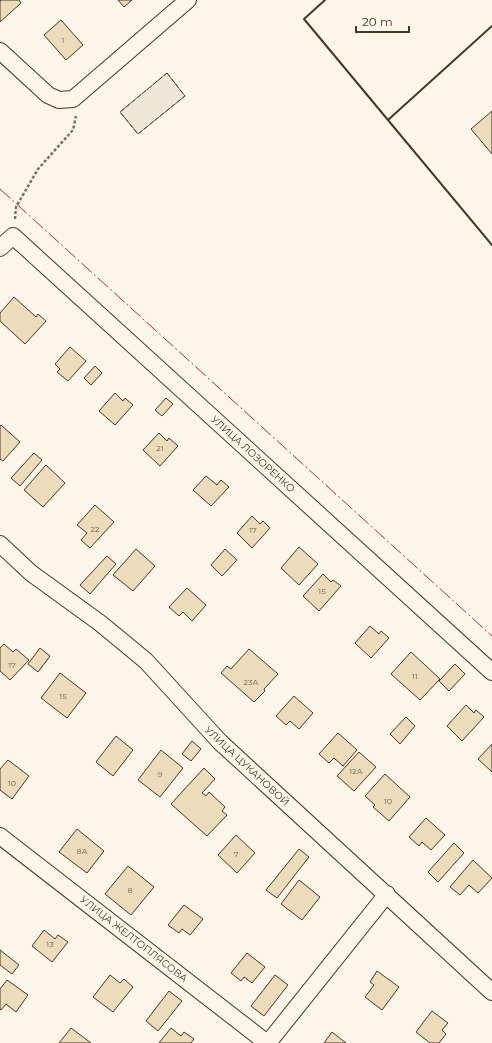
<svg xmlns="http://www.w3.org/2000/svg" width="492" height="1043" font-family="Montserrat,sans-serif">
<rect width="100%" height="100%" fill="#fbf6e9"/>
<path fill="#ede6d9" stroke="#887966" d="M 167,73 L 185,96 L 138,134 L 120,112 Z"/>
<path fill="#ecdcbc" stroke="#4a3520" d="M 1,0 L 19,0 L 21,3 L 0,22 L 0,1 Z
M 118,0 L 132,0 L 124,7 Z
M 61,20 L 83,45 L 66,60 L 44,35 Z
M 492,111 L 492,154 L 471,129 Z
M 14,297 L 36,317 L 38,314 L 46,321 L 25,344 L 0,321 L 0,313 Z
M 70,347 L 86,361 L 68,381 L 57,372 L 60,369 L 55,364 Z
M 95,366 L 102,373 L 91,385 L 84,378 Z
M 115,393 L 123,401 L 125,398 L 133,405 L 115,425 L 99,411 Z
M 166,398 L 173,404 L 162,416 L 155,410 Z
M 1,425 L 20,442 L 3,461 L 0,459 L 0,426 Z
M 159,433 L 167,441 L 169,438 L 178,446 L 160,466 L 143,450 Z
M 34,453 L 42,460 L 20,486 L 11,478 Z
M 46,465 L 65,483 L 43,507 L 24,490 Z
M 206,476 L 217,485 L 221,480 L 229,487 L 211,506 L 193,490 Z
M 95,505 L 114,522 L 90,548 L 81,540 L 87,533 L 77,525 Z
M 252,516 L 260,524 L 263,521 L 270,528 L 252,548 L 237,533 Z
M 299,547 L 318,564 L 299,585 L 281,568 Z
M 136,549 L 155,566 L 133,591 L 113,575 Z
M 225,549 L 237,560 L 222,576 L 211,565 Z
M 107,556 L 116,564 L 90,594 L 80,585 Z
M 323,574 L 331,582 L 333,580 L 341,586 L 319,611 L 303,596 Z
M 187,588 L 206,605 L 192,621 L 183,612 L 179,616 L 169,607 Z
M 370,626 L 379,634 L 381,631 L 389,638 L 371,658 L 355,643 Z
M 4,644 L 13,652 L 16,649 L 29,660 L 10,680 L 0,671 L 0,648 Z
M 40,648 L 50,656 L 38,672 L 28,664 Z
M 249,649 L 278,674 L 264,689 L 265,691 L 254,702 L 221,673 L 227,666 L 231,669 Z
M 411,652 L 440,679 L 420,700 L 391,674 Z
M 455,664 L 465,674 L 449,691 L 439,681 Z
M 60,673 L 86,693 L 67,718 L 41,698 Z
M 294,696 L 313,713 L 299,729 L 290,721 L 286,725 L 276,716 Z
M 466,705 L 474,713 L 476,710 L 484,717 L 462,741 L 447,726 Z
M 406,717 L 415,726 L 400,744 L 390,734 Z
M 338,733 L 357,750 L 343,766 L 334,758 L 329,763 L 319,754 Z
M 116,736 L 133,750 L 113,776 L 96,762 Z
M 192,741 L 201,749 L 191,761 L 182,754 Z
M 492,744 L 492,772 L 478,759 Z
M 161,750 L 183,768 L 160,797 L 138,780 Z
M 359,752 L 376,767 L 354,791 L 337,776 Z
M 8,760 L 29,776 L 12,799 L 0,790 L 0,769 Z
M 204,768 L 215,779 L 202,793 L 206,796 L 209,792 L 225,807 L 222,811 L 227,815 L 207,836 L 171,804 Z
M 385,774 L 410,797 L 389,821 L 373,807 L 375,805 L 365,796 Z
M 426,818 L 445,835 L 431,850 L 422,842 L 419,846 L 409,837 Z
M 77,829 L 104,851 L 87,873 L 59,852 Z
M 236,835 L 255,853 L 237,873 L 218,855 Z
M 454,843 L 464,853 L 438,882 L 428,872 Z
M 299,849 L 309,857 L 277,898 L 266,890 Z
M 473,860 L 492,878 L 478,893 L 469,885 L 460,895 L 450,887 Z
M 128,866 L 154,887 L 131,915 L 105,894 Z
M 299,880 L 320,897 L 302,920 L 281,904 Z
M 184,905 L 203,919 L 190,935 L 182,929 L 179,933 L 168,925 Z
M 44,930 L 55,939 L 58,935 L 68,942 L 52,962 L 32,946 Z
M 0,950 L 19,965 L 12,974 L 0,965 Z
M 247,953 L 265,967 L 252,983 L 244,977 L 241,981 L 231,973 Z
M 377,971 L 399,987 L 382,1010 L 365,997 L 374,985 L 370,982 Z
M 110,975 L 120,983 L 124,979 L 133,987 L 113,1012 L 93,997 Z
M 275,975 L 288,985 L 264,1016 L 251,1006 Z
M 7,980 L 28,995 L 16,1012 L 6,1004 L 1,1010 L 0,1009 L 0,989 Z
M 169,991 L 182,1001 L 158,1031 L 146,1021 Z
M 432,1011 L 448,1023 L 442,1030 L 446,1034 L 439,1043 L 430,1043 L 416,1032 Z
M 71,1028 L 91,1043 L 59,1043 Z
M 171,1028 L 181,1036 L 184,1032 L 194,1039 L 191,1043 L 159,1043 Z
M 332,1032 L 346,1043 L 324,1043 Z"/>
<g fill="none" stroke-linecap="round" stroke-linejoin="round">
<g stroke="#4a3520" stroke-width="18">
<path id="street" d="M 0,51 L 48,95 L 59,100 L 73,99 L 188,0
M 0,248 L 13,236 L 492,672
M 0,544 L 31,573 L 100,623 L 146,661 L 220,742 L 492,992
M 0,836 L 267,1043
M 268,1043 L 387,894"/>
</g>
<path stroke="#7f6f5c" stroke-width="2.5" stroke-dasharray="3 2" stroke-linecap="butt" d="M 15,219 L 16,207 L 38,169 L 73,130 L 76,116"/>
<use href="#street" stroke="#fbf6e9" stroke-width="16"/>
<path stroke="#4a3520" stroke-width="1" stroke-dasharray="5 2" stroke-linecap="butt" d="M 167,73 L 185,96 L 138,134 L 120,112 Z"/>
<path stroke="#4a3520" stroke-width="2" d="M 325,0 L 304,19 L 492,245
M 388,120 L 492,26"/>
<path stroke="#c62828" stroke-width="1" stroke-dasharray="14 3 2 3" stroke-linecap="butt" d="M 0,189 L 492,636"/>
</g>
<g text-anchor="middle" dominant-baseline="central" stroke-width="3" stroke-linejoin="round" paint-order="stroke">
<g font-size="8" fill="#725f47">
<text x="63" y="40">1</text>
<text x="160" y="448">21</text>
<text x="95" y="529">22</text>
<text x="253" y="530">17</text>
<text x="322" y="591">15</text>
<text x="12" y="665">17</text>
<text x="415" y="676">11</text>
<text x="251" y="682">23А</text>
<text x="63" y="696">15</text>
<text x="356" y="771">12А</text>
<text x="160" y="774">9</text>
<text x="12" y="783">10</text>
<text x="388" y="801">10</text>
<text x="82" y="851">8А</text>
<text x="236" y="854">7</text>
<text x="130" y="890">8</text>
<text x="50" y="944">13</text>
</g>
<g font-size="10" fill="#4a3520" stroke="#fbf6e9">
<text transform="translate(253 454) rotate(42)">УЛИЦА ЛОЗОРЕНКО</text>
<text transform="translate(247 766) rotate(43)">УЛИЦА ЦУКАНОВОЙ</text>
<text transform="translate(134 939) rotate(38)">УЛИЦА ЖЕЛТОПЛЯСОВА</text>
</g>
</g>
<path d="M356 26v6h53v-6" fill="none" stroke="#4a3520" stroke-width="2"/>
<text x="362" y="26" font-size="12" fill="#4a3520" stroke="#fbf6e9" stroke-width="3" paint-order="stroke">20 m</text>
</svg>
